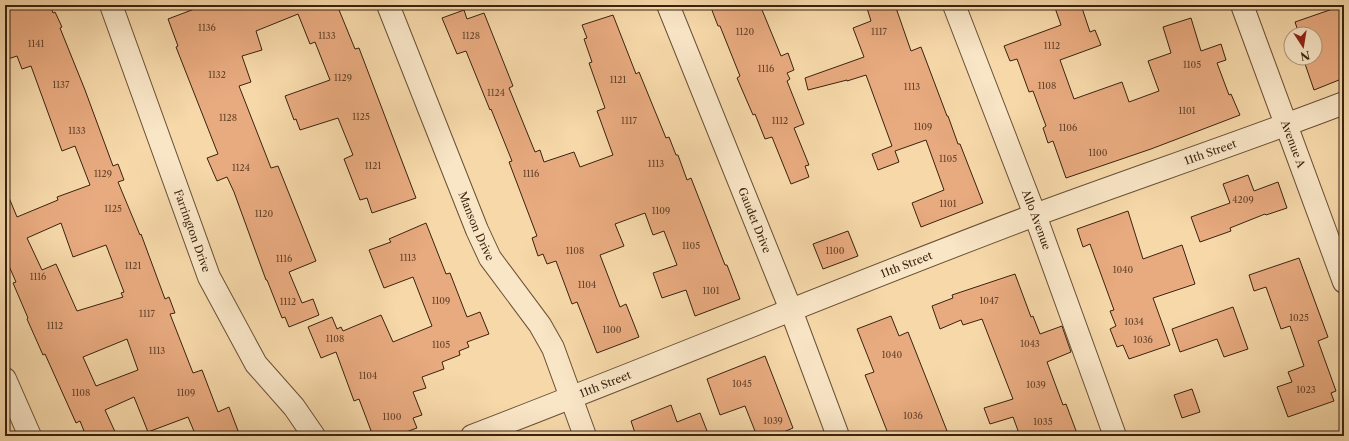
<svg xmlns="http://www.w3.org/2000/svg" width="1349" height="441" font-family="'Libre Caslon Text',serif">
<rect width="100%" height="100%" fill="#f6d8a9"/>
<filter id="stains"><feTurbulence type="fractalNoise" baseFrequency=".005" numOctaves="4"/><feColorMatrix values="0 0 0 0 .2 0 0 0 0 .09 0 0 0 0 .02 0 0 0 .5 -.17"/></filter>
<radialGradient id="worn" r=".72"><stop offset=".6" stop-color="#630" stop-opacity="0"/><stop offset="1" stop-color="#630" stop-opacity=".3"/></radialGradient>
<path fill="#e8aa7f" stroke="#3a2310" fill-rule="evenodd" d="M 5,5 L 50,5 L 53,13 L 55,12 L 62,27 L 60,28 L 85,90 L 113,166 L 118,164 L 124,180 L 118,182 L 140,235 L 141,234 L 165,299 L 169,297 L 175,313 L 170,314 L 193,373 L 202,370 L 218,412 L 229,407 L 240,436 L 196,436 L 188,417 L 148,432 L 134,397 L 105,410 L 117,436 L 86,436 L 80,421 L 76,423 L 45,354 L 43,355 L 27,319 L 28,318 L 13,283 L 16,282 L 5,257 L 5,188 L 17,217 L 58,200 L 57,197 L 90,185 L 75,146 L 62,151 L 31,66 L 22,69 L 17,56 L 5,60 ZM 61,223 L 73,257 L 106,245 L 124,292 L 121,293 L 123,297 L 77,311 L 56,264 L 42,270 L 27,238 ZM 127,339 L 138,370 L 96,386 L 83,357 Z
M 205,5 L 337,5 L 355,49 L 359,48 L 416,198 L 372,213 L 367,198 L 360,200 L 344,159 L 353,155 L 338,118 L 300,130 L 296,119 L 294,120 L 285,96 L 330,80 L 315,42 L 310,44 L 298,14 L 256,31 L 262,50 L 242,56 L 251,82 L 239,86 L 271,168 L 278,166 L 316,261 L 289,272 L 302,303 L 313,299 L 319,315 L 289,327 L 285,317 L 282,318 L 267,280 L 266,280 L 234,192 L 227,177 L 217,181 L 207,158 L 218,154 L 176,47 L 178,46 L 168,19 Z
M 710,5 L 760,5 L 781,56 L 788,53 L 794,70 L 787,73 L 790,79 L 787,81 L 804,124 L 794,128 L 809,165 L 805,166 L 809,177 L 791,184 L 772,137 L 765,139 L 755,114 L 753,115 L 737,78 L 740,76 L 720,26 L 718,26 Z
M 866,5 L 895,5 L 911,51 L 921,47 L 947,116 L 948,116 L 958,144 L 960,144 L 983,203 L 921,227 L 912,203 L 944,190 L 926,140 L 895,151 L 899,162 L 878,170 L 872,154 L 892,146 L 866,75 L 847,81 L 847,80 L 808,90 L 805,78 L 864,57 L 853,28 L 871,21 Z
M 1054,5 L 1081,5 L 1090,32 L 1095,30 L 1101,45 L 1060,60 L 1074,99 L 1122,82 L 1129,102 L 1159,91 L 1148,61 L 1171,53 L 1163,27 L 1191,18 L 1201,51 L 1221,44 L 1226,60 L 1217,63 L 1229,95 L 1231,94 L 1240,115 L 1151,149 L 1066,178 L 1053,141 L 1048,143 L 1043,128 L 1046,126 L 1033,91 L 1029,92 L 1017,59 L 1010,61 L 1004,46 L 1061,25 Z
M 1344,5 L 1344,78 L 1314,90 L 1303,58 L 1315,58 L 1315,34 L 1299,34 L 1295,22 Z
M 464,10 L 467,19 L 484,13 L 513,86 L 509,88 L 535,152 L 540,150 L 544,162 L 574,152 L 580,167 L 613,155 L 597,111 L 605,108 L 589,63 L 592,62 L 584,39 L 587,38 L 582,25 L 613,15 L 636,74 L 639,72 L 666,138 L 669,137 L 676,155 L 678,155 L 687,180 L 691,178 L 725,265 L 727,265 L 740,299 L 695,316 L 686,290 L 662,298 L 653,273 L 677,265 L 664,231 L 653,235 L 645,213 L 615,224 L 624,246 L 600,255 L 620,307 L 626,304 L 639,337 L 597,353 L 577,302 L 572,304 L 556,261 L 547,264 L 543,254 L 538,256 L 532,238 L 537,236 L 509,162 L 512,161 L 491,109 L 490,110 L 466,51 L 457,54 L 442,18 Z
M 1248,175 L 1254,191 L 1278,182 L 1287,208 L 1266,215 L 1265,214 L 1230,228 L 1231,231 L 1200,242 L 1191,217 L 1230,203 L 1223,184 Z
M 1128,211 L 1143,259 L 1182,245 L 1195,284 L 1153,298 L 1170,345 L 1129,359 L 1123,345 L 1117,347 L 1110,329 L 1116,326 L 1110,311 L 1114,310 L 1090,244 L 1083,247 L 1077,229 Z
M 426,223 L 446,274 L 450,273 L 467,317 L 480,312 L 489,334 L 467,342 L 469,347 L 459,351 L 460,355 L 442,362 L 444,369 L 422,377 L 426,388 L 413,392 L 422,415 L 413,418 L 417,428 L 395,436 L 373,436 L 359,399 L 354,401 L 336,352 L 321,358 L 308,327 L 332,317 L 337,329 L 341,327 L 343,331 L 381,315 L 393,342 L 432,326 L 413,277 L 384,288 L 369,250 L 391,242 L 389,239 Z
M 848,231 L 858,256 L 823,269 L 813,244 Z
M 1299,258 L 1328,337 L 1318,341 L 1336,391 L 1331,393 L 1334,401 L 1288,417 L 1277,387 L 1292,382 L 1288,372 L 1304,366 L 1290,326 L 1281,329 L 1266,287 L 1254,291 L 1249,275 Z
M 1015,274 L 1031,317 L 1033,316 L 1040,334 L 1062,326 L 1071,352 L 1047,362 L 1063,405 L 1066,404 L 1078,436 L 1020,436 L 1013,417 L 990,424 L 984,408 L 1013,399 L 982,319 L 963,325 L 961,320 L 940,329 L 932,306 L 953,298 L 952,295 Z
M 1233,307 L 1248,349 L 1224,357 L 1217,339 L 1180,352 L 1172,329 Z
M 891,316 L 899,336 L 908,332 L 949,436 L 889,436 L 865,375 L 874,372 L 857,329 Z
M 765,356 L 793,428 L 774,436 L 757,436 L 745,406 L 720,415 L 707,379 Z
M 1192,389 L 1200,412 L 1182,418 L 1174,395 Z
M 671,405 L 677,422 L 700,413 L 709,436 L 636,436 L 631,421 Z"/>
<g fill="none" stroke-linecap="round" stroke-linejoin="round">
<g stroke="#695036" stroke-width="24">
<g id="minor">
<path id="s1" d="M 111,5 L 209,277 L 256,364 L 294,407 L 314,436"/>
<path id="s2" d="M 388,5 L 477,230 L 490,258 L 540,325 L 553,348 L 585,436"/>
<path id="s3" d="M 668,5 L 791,310 L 838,436"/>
<path id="s4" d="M 954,5 L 1035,215 L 1115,436"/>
<path id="s5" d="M 1242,5 L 1344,282"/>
<path d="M 5,379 L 30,436"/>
<path id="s6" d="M 472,436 C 660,364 846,286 1035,215 C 1138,177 1242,142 1344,103"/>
</g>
</g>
<use href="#minor" stroke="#f9e6c7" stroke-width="22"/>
</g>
<g text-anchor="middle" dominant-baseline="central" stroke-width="3" stroke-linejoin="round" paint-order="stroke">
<g font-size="9" fill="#66452c">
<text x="207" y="27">1136</text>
<text x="745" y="31">1120</text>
<text x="879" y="31">1117</text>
<text x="327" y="35">1133</text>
<text x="471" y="35">1128</text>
<text x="36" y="43">1141</text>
<text x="1052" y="45">1112</text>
<text x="1192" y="64">1105</text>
<text x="766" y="68">1116</text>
<text x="217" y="74">1132</text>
<text x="343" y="77">1129</text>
<text x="618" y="79">1121</text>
<text x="61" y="84">1137</text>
<text x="1047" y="85">1108</text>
<text x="912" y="86">1113</text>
<text x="496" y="92">1124</text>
<text x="1187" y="110">1101</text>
<text x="361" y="116">1125</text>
<text x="228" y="117">1128</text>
<text x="629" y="120">1117</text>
<text x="780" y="120">1112</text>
<text x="923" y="126">1109</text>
<text x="1068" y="127">1106</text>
<text x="77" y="130">1133</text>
<text x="1098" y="152">1100</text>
<text x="948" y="158">1105</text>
<text x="656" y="163">1113</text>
<text x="373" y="165">1121</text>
<text x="241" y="167">1124</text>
<text x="103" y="173">1129</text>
<text x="531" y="173">1116</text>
<text x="1243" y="199">4209</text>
<text x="948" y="203">1101</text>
<text x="113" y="208">1125</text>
<text x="661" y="210">1109</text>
<text x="264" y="213">1120</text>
<text x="691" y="245">1105</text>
<text x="575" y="250">1108</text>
<text x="835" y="250">1100</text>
<text x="408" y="257">1113</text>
<text x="284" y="258">1116</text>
<text x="133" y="265">1121</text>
<text x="1123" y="269">1040</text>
<text x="38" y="276">1116</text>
<text x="587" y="284">1104</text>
<text x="711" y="290">1101</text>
<text x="441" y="300">1109</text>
<text x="989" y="300">1047</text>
<text x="288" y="301">1112</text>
<text x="147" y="313">1117</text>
<text x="1299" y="317">1025</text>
<text x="1134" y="321">1034</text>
<text x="55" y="325">1112</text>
<text x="612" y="329">1100</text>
<text x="335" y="338">1108</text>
<text x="1143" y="339">1036</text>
<text x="1030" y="343">1043</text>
<text x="441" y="344">1105</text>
<text x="157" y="350">1113</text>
<text x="892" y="354">1040</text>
<text x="368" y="375">1104</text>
<text x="742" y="383">1045</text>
<text x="1036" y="384">1039</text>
<text x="1306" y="389">1023</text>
<text x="81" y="392">1108</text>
<text x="186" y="392">1109</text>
<text x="913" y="415">1036</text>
<text x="392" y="416">1100</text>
<text x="773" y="420">1039</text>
<text x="1043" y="421">1035</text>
</g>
<g font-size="11" fill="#3a2310" stroke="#f9e6c7">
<text stroke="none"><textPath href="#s5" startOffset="148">Avenue A</textPath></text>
<text stroke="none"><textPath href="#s6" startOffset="791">11th Street</textPath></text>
<text stroke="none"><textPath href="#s3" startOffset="232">Gaudet Drive</textPath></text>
<text stroke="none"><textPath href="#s4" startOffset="230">Allo Avenue</textPath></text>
<text stroke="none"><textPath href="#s2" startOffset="238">Manson Drive</textPath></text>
<text stroke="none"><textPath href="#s1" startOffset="240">Farrington Drive</textPath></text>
<text stroke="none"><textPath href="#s6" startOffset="467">11th Street</textPath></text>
<text stroke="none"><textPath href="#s6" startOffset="143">11th Street</textPath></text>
</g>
</g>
<rect width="1349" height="441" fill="none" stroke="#f6d8a9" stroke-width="20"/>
<rect x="6" y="6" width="1337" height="429" fill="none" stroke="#3a2310" stroke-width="2"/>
<rect x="10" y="10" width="1329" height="421" fill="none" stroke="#3a2310"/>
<g transform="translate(1303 46) rotate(168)"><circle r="19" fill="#f9e6c7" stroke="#ad987e"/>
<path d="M0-3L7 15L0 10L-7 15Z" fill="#8f2418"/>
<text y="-6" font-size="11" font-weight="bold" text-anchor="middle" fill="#3a2310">N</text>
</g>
<rect width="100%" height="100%" filter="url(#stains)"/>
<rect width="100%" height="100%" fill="url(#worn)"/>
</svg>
